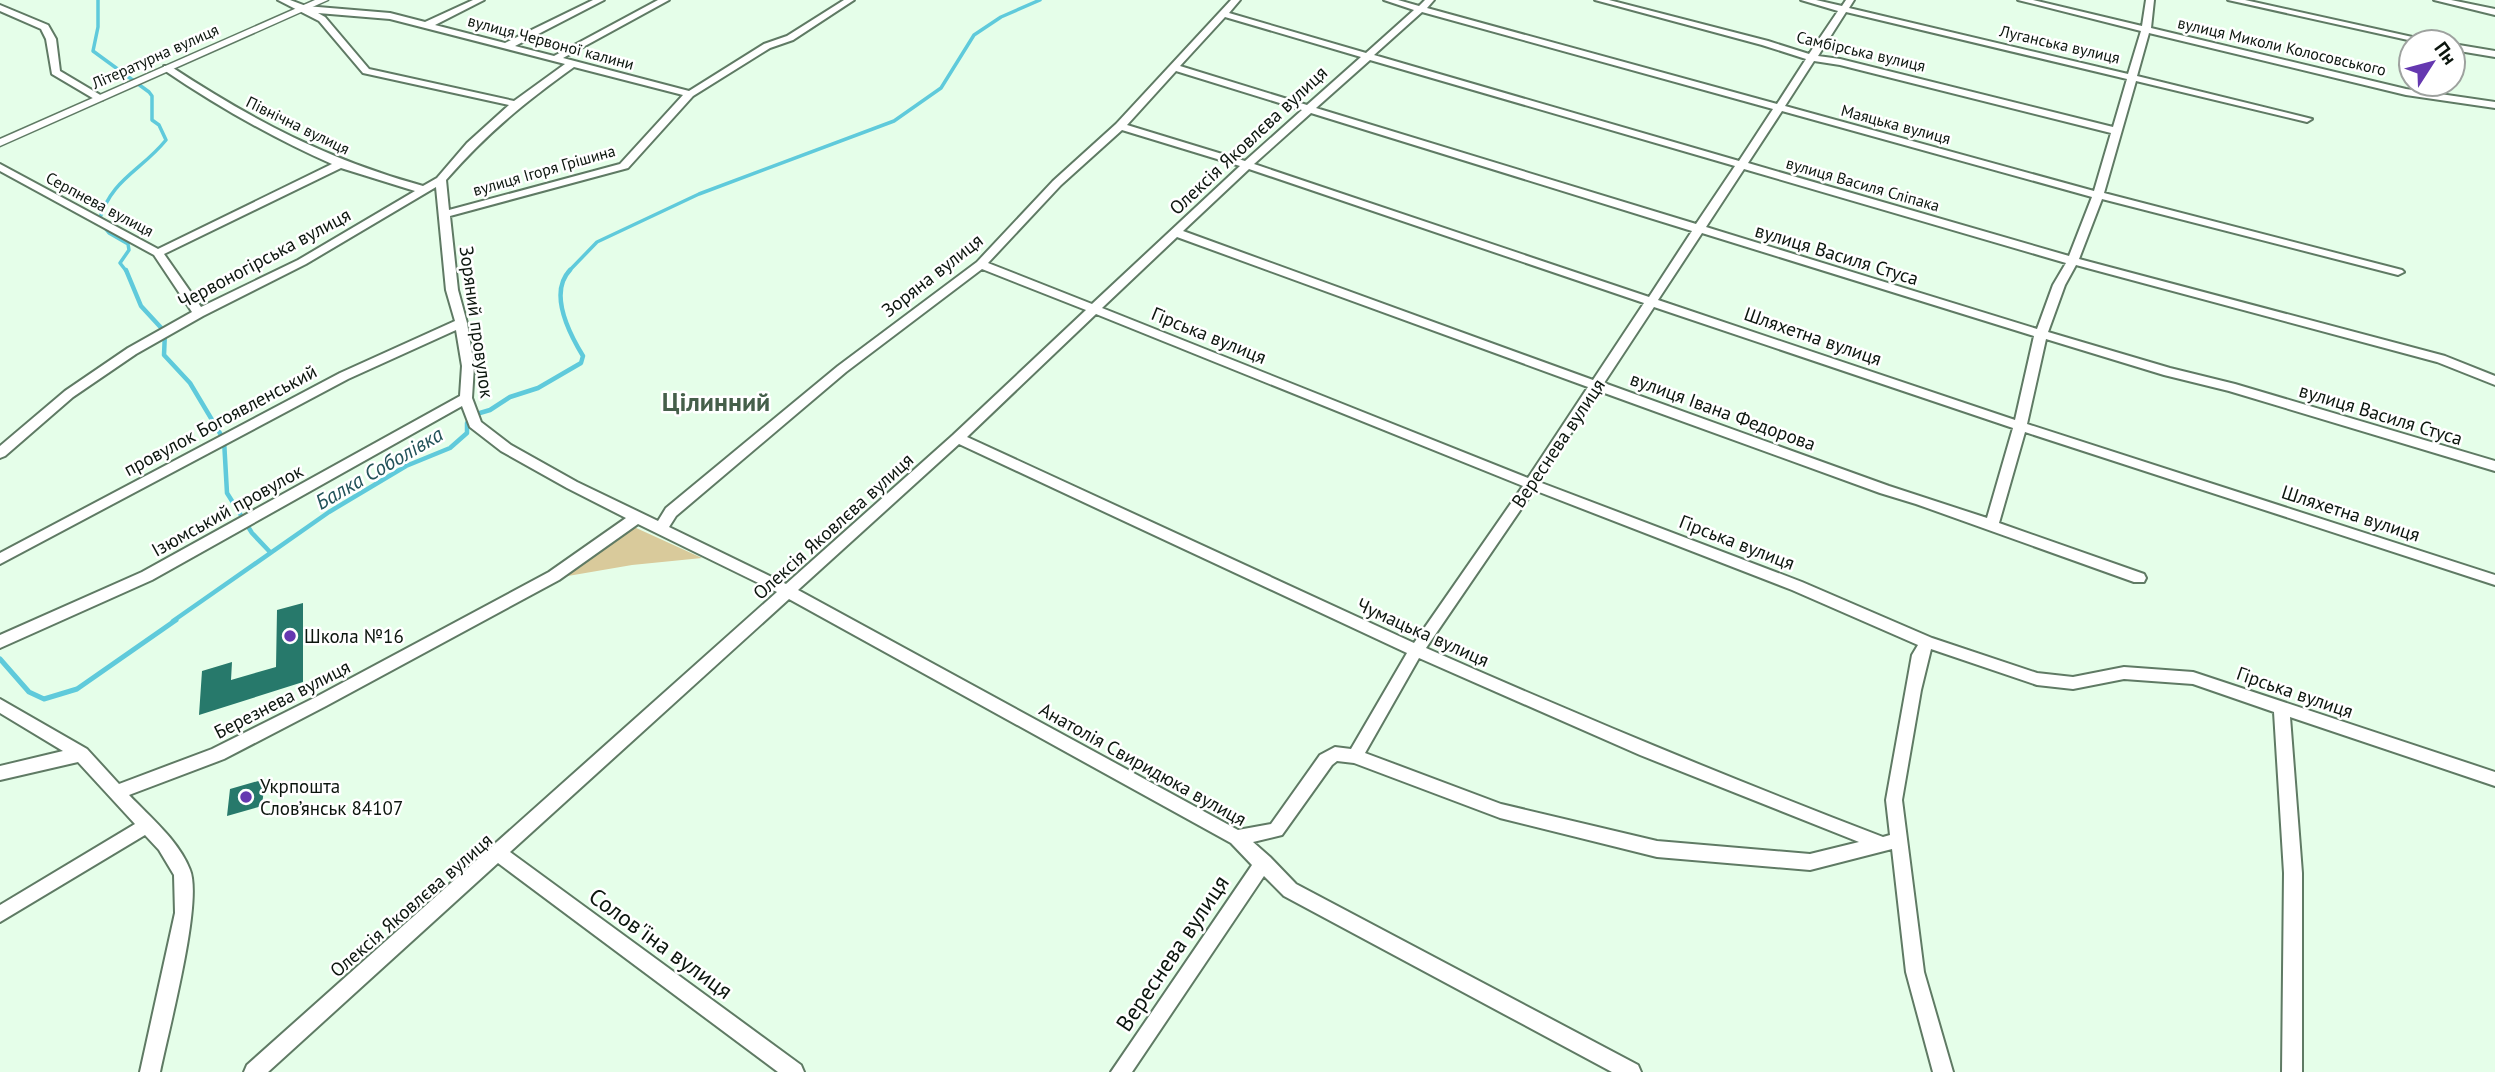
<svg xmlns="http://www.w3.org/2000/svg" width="2495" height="1072" font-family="'PT Sans',sans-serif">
<rect width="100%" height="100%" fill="#e5fee9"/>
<path fill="#d9ca9b" d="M 634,527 L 702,558 L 632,565 L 562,577 Z"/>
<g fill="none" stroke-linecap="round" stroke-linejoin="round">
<path stroke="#5fcadb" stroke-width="3.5" d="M 98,0 L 98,27 L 93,51 L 149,92 L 152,96 L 152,120 L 159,125 L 166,140 C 141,171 111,179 99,221 L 109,233 L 128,244 L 129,250 L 120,263 L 127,272
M 568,272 L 597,242 L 699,194 L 894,121 L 941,88 L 974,35 L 1001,17 L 1040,0"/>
<path stroke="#5fcadb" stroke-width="4.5" d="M 126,270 L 141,306 L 165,332 L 164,355 L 190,383 L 224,440 L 227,493 L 252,533 L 270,552
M 173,621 L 329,512 L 406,466 L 450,448 L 467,433 L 467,423 L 473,415 L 490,410 L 510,397 L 538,388 L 581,363 L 583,356 C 569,333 548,293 570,270"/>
<path stroke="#5fcadb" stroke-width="5" d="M 0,659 L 29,692 L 44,699 L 77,689 L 176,620"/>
</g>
<path fill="#27796b" d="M 303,603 L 303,682 L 199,715 L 202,671 L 232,662 L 231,680 L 276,667 L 277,610 Z
M 265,779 L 262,806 L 227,816 L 230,789 Z"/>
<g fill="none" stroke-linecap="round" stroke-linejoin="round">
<g stroke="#5f7a64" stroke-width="4">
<path id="minor" d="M 278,0 L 290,0 L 306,6 L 390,13 L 425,22 L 473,0 L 484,0 L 435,25 L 505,43 L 593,0 L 604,0 L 515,46 L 554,56 L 658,0 L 669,0 L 563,58 L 689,91 L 764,44 L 787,36 L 844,0 L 854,0 L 793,40 L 770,48 L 693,96 L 628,168 L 450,216 L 458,290 L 467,323 L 474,366 L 472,398 L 481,422 L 511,445 L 577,482 L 658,521 L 666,508 L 838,366 L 977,262 L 1053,181 L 1116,124 L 1231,0 L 1240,0 L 1229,13 L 1366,53 L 1414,10 L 1384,0 L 1398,0 L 1419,6 L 1425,0 L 1434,0 L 1427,8 L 1777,104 L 1806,59 L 1762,45 L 1595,0 L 1609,0 L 1768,41 L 1809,54 L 1838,11 L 1801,0 L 1816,0 L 1842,6 L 1846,0 L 1854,0 L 1849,8 L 2128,74 L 2141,31 L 2018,0 L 2033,0 L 2142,26 L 2146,0 L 2154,0 L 2151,28 L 2406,89 L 2495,102 L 2495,108 L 2406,95 L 2149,33 L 2137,76 L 2312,119 L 2307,122 L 2136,81 L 2104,193 L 2402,270 L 2404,272 L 2398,275 L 2102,199 L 2079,259 L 2445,356 L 2495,376 L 2495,385 L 2437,362 L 2076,265 L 2065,285 L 2048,332 L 2170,368 L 2235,384 L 2495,461 L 2495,471 L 2229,391 L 2164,375 L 2046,339 L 2027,424 L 2495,575 L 2495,585 L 2025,432 L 1999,523 L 2144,574 L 2146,578 L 2144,582 L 2134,582 L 1916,504 L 1880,493 L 1599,391 L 1539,482 L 1802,582 L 1932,638 L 2037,673 L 2073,677 L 2124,667 L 2193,672 L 2495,772 L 2495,786 L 2290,717 L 2302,873 L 2302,1072 L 2282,1072 L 2284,873 L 2274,712 L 2193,684 L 2124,679 L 2073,689 L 2037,685 L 1931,649 L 1921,690 L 1902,800 L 1924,972 L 1953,1072 L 1933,1072 L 1906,972 L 1892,849 L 1810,870 L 1657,857 L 1500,818 L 1354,763 L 1337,761 L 1332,765 L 1282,835 L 1253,842 L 1270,857 L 1296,884 L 1638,1065 L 1641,1072 L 1612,1072 L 1284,896 L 1264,876 L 1132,1072 L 1111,1072 L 1252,865 L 1231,843 L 789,599 L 510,852 L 801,1065 L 804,1072 L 778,1072 L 498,863 L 268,1072 L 244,1072 L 247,1065 L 777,592 L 638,524 L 559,580 L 326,706 L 224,759 L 129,795 C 150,817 179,841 190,870 C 203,902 168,1032 160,1072 L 140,1072 L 175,913 L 174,875 L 159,850 L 145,835 L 0,922 L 0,905 L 135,824 L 78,762 L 0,780 L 0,766 L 63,751 L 0,713 L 0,699 L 87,749 L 119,784 L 212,749 L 314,698 L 549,572 L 626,518 L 567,488 L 501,451 L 470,427 L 462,406 L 152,580 L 0,648 L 0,635 L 142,572 L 460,396 L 462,366 L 456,330 L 348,379 L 0,564 L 0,553 L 340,373 L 455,321 L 446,290 L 436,187 L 306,264 L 203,316 L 136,354 L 73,397 L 5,456 L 0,458 L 0,446 L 65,391 L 128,348 L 192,312 L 154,255 L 0,171 L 0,164 L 158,249 L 332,164 C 273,138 217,106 164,70 L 164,66 L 170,66 C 254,121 326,159 423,186 L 437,178 L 467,143 L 509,105 L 363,73 L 319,21 ZM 1422,12 L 1773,109 L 1739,161 L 1374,55 ZM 1846,12 L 2127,79 L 2113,127 L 1840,59 L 1818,56 ZM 318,13 L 390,19 L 565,64 L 514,101 L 369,69 L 325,17 ZM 1225,17 L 1361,57 L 1307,105 L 1180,66 ZM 1370,60 L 1735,166 L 1696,224 L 1316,108 ZM 1814,61 L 1840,65 L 2111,133 L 2094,191 L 1785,106 ZM 574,67 L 683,95 L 620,164 L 449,210 L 446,180 C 487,133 524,103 574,67 ZM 1176,71 L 1302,110 L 1245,161 L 1127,125 ZM 1782,111 L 2092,197 L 2069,256 L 1748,163 ZM 1311,113 L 1692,231 L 1649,297 L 1254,164 ZM 1122,130 L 1240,166 L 1092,304 L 988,263 L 1061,185 ZM 341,168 L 415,191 L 298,260 L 201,307 L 164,254 ZM 1249,169 L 1644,303 L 1593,380 L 1183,231 ZM 1744,169 L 2066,263 L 2053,285 L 2037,329 L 1706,227 ZM 1702,233 L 2034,336 L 2015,420 L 1658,300 ZM 1177,237 L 1588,387 L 1528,478 L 1102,308 ZM 982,269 L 1086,310 L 953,435 L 786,584 L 669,527 L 676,516 L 846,372 ZM 1654,307 L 2013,428 L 1987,518 L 1889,486 L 1604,383 ZM 1096,314 L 1523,486 L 1414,643 L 967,437 ZM 959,444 L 1407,653 L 1351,749 L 1335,747 L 1320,755 L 1271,824 L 1238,830 L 798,590 ZM 1534,490 L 1792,590 L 1918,645 L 1912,655 L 1886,800 L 1890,835 L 1883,837 C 1729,778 1577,715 1426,648 ZM 1419,658 L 1640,755 L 1859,842 L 1810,854 L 1657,841 L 1501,804 L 1365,753 Z
M 2228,0 L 2245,0 L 2435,42 L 2417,42 Z
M 2434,0 L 2451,0 L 2495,9 L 2495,15 Z
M 0,5 L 48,25 L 56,39 L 60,71 L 102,96 L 102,100 L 96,100 L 52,74 L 46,39 L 41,29 L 0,11 Z
M 2453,44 L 2495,51 L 2495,57 L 2453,50 Z"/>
</g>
<g stroke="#5f7a64" stroke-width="3">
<path id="tertiary" d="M 315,0 L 328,0 L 0,146 L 0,139 Z"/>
</g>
<use href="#minor" fill="#fff" fill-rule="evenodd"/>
<use href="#tertiary" fill="#fff" fill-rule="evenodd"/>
</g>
<g fill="#6538b0" stroke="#fff" stroke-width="2.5">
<circle cx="290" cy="636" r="7"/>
<circle cx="246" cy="797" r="7"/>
</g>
<g text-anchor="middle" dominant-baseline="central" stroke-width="5" stroke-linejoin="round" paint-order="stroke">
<g font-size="16" fill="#0c160e" stroke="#fff">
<text transform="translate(551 42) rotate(15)">вулиця Червоної калини</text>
<text transform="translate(2060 44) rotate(13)">Луганська вулиця</text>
<text transform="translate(2282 46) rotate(13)">вулиця Миколи Колосовського</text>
<text transform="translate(1861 51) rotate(13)">Самбірська вулиця</text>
<text transform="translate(155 56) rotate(-24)">Літературна вулиця</text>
<text transform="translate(1896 124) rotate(15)">Маяцька вулиця</text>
<text transform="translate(298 125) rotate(26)">Північна вулиця</text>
<text transform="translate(544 170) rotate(-16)">вулиця Ігоря Грішина</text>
<text transform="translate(1863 184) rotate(16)">вулиця Василя Сліпака</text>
<text transform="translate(100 204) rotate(28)">Серпнева вулиця</text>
</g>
<g font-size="19" fill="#0c160e" stroke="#fff">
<text transform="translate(1248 140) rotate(-43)">Олексія Яковлєва вулиця</text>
<text transform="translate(1837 254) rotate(17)">вулиця Василя Стуса</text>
<text transform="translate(264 258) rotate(-28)">Червоногірська вулиця</text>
<text transform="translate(932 275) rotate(-38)">Зоряна вулиця</text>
<text transform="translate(477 322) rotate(82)">Зоряний провулок</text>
<text transform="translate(1209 335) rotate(22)">Гірська вулиця</text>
<text transform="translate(1813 336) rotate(19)">Шляхетна вулиця</text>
<text transform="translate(1723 411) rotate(20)">вулиця Івана Федорова</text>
<text transform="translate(2381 414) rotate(17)">вулиця Василя Стуса</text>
<text transform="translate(220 420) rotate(-28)">провулок Богоявленський</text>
<text transform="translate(1558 443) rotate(-56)">Вереснева вулиця</text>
<text transform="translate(227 510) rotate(-29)">Ізюмський провулок</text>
<text transform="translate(2351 513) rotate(18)">Шляхетна вулиця</text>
<text transform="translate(833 526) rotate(-42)">Олексія Яковлєва вулиця</text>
<text transform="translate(1737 542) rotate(21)">Гірська вулиця</text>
<text transform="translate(1423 632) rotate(24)">Чумацька вулиця</text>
<text transform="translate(2295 692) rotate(19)">Гірська вулиця</text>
<text transform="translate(282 699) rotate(-27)">Березнева вулиця</text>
<text transform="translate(1143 764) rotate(29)">Анатолія Свиридюка вулиця</text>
<text transform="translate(411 905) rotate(-41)">Олексія Яковлєва вулиця</text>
</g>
<g font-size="19" fill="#0c160e" stroke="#fff" text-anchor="start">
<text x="304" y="636">Школа №16</text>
<text x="260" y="786">Укрпошта<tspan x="260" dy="22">Слов’янськ 84107</tspan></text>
</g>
<g font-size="21" font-style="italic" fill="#225259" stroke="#fff">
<text transform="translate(379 468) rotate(-30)">Балка Соболівка</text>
</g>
<g font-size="23" fill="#0c160e" stroke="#fff">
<text transform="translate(661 943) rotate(36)">Солов'їна вулиця</text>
<text transform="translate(1172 953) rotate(-56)">Вереснева вулиця</text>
</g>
<g font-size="26" font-weight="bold" fill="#455f4a" stroke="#fff">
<text x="716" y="401">Цілинний</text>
</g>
</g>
<g transform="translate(2432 63) rotate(54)"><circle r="33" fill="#ffffff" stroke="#9ea29f" stroke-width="2"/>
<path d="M0-5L12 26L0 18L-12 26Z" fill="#6538b0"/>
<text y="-10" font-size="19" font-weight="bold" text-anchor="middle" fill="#0c160e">Пн</text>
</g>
</svg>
